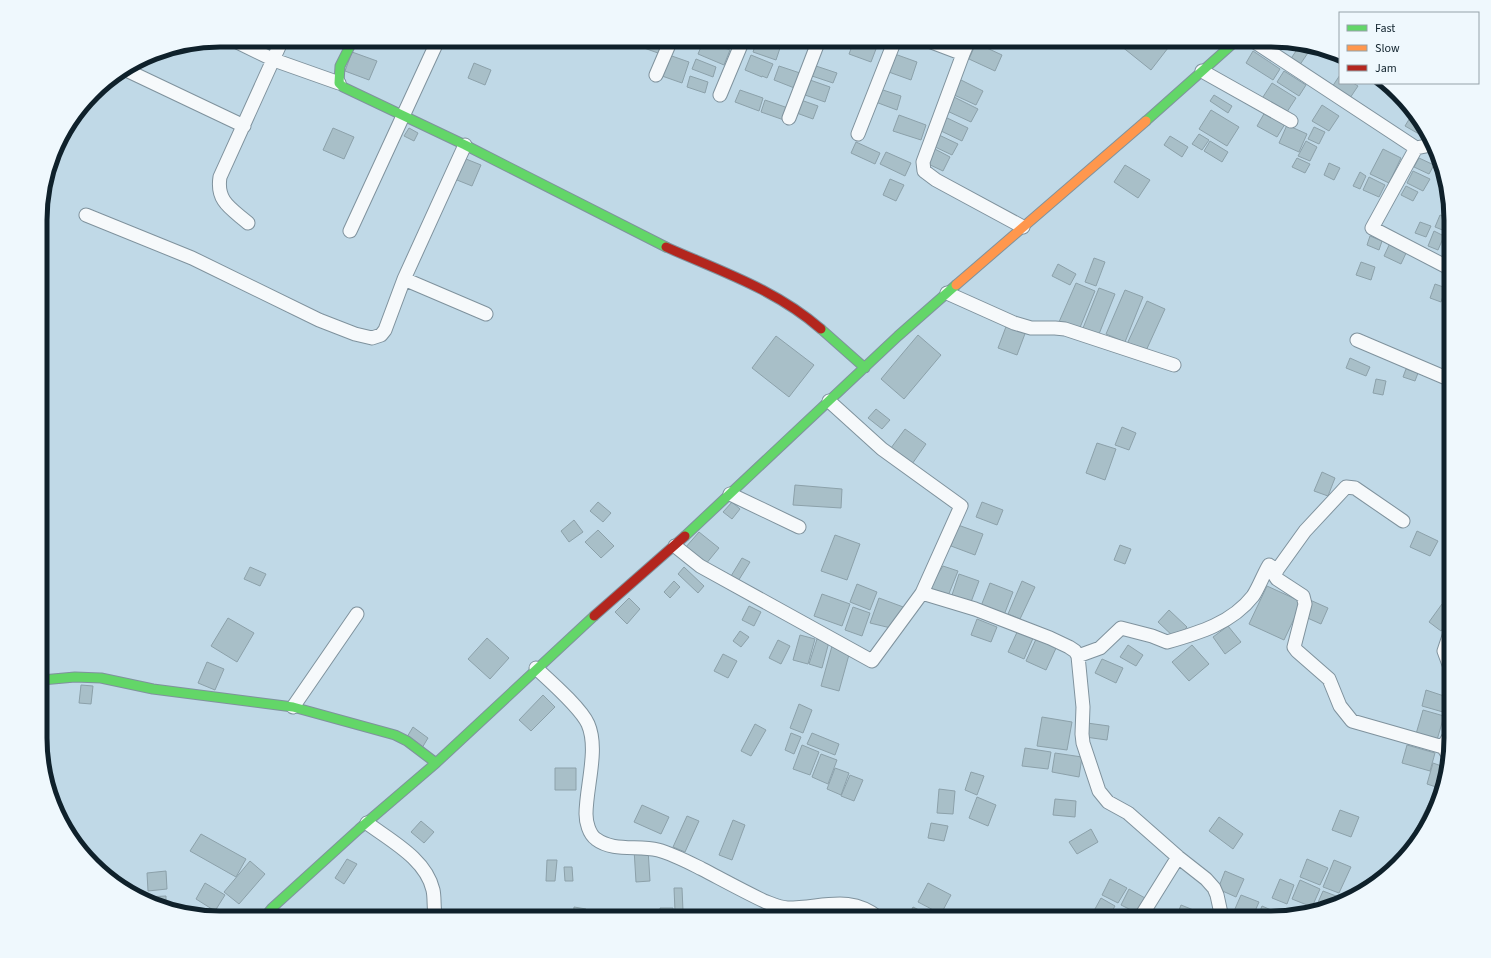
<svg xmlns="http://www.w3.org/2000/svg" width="1491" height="958" font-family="'Source Sans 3',sans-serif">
<rect width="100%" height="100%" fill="#c0d9e7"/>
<path fill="#a8bfc8" stroke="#8ca1aa" d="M 631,40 L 663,40 L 658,53 L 630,43 Z
M 704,40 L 730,50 L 724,65 L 698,54 Z
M 721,40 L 736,40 L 735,44 Z
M 757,40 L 780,48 L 776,60 L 753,52 Z
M 764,40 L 775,40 L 773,44 Z
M 858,40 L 884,40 L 881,48 Z
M 1094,40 L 1103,40 L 1101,44 Z
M 1117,40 L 1159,40 L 1168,48 L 1151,70 L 1116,42 Z
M 854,41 L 876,49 L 871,62 L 849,54 Z
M 976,43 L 1002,55 L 995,71 L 969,59 Z
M 1300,45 L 1312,47 L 1299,66 L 1290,60 Z
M 1253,51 L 1280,69 L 1273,80 L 1246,63 Z
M 352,52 L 377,61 L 369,80 L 345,71 Z
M 892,53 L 917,62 L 911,80 L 886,71 Z
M 669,55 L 689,62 L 682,83 L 662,76 Z
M 751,55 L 773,64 L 767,78 L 762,76 L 762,77 L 745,70 Z
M 696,59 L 716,67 L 713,77 L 692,69 Z
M 474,63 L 491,70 L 485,85 L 468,78 Z
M 813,65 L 837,73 L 833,83 L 809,75 Z
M 779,66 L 803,74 L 797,89 L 774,80 Z
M 1284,71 L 1306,85 L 1299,96 L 1277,82 Z
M 1340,75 L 1340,83 L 1353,83 L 1358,86 L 1348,101 L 1330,90 Z
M 690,76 L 708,82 L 705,93 L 687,87 Z
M 959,79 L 983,91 L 976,105 L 952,94 Z
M 810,80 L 830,87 L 825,102 L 805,95 Z
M 1272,83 L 1296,98 L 1285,115 L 1261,100 Z
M 877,88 L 901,96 L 897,110 L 873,101 Z
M 740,90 L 763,98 L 759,111 L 735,102 Z
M 1214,95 L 1232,106 L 1228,113 L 1210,101 Z
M 952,96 L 978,109 L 971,122 L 945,110 Z
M 798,99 L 818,106 L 813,119 L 794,112 Z
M 765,100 L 788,108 L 784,120 L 761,112 Z
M 1322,105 L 1339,116 L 1329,131 L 1312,121 Z
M 1211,110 L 1239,127 L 1227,146 L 1199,129 Z
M 1265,112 L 1285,124 L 1277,137 L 1257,126 Z
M 899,115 L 926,125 L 921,140 L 893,131 Z
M 1411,116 L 1418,120 L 1423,126 L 1419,134 L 1405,126 Z
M 945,117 L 968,128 L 962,141 L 939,130 Z
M 1287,125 L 1307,134 L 1299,152 L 1279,143 Z
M 1314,127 L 1325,132 L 1319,144 L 1308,139 Z
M 333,128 L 354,137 L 344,159 L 323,150 Z
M 409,128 L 418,133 L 414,141 L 404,136 Z
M 1199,134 L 1209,140 L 1202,150 L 1192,144 Z
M 939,135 L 958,144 L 952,155 L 933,146 Z
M 1170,136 L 1188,147 L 1182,157 L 1164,145 Z
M 1210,141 L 1228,152 L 1222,162 L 1204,151 Z
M 1306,141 L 1317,147 L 1310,161 L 1298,156 Z
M 856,142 L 880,153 L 875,164 L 851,153 Z
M 933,148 L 950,157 L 943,171 L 926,163 Z
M 1383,149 L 1401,158 L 1389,183 L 1370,174 Z
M 886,152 L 911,163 L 905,176 L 880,164 Z
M 461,157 L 481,165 L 472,186 L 452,178 Z
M 1297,158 L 1310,164 L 1305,173 L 1292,167 Z
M 1419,158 L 1434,165 L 1429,174 L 1414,167 Z
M 1329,163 L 1340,168 L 1334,180 L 1324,175 Z
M 1125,165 L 1150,180 L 1138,198 L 1114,182 Z
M 1413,171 L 1430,179 L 1423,191 L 1407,183 Z
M 1360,172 L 1366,176 L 1360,189 L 1353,186 Z
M 1369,177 L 1385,185 L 1379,197 L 1363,190 Z
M 890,179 L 904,185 L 896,201 L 883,195 Z
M 1406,186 L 1418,192 L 1413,201 L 1401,195 Z
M 1440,215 L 1450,219 L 1445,231 L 1435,227 Z
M 1420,222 L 1431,226 L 1426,237 L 1415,233 Z
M 1434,231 L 1444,236 L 1438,250 L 1428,246 Z
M 1370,236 L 1382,241 L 1379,250 L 1367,245 Z
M 1390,243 L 1407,251 L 1401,264 L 1384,256 Z
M 1094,258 L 1105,262 L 1096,286 L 1085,282 Z
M 1361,262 L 1375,267 L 1371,280 L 1356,275 Z
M 1058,264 L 1076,274 L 1070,285 L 1052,276 Z
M 1076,283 L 1095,291 L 1079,330 L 1059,322 Z
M 1435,284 L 1446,288 L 1441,302 L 1430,298 Z
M 1099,288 L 1115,294 L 1099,334 L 1083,328 Z
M 1125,290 L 1143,297 L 1125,342 L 1106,334 Z
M 1147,301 L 1165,309 L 1145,353 L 1127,344 Z
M 1007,324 L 1026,331 L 1017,355 L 998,348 Z
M 918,335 L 941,355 L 904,399 L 881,379 Z
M 776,336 L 814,365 L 789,397 L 752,368 Z
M 1350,358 L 1370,367 L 1366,376 L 1346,368 Z
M 1406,369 L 1418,373 L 1415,381 L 1403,377 Z
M 1376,379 L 1386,381 L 1383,395 L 1373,393 Z
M 876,409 L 890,420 L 882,429 L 868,418 Z
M 1122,427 L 1136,433 L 1129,450 L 1115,445 Z
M 905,429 L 926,444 L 910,467 L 888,452 Z
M 1097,443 L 1116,449 L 1105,480 L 1086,473 Z
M 1322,472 L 1335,478 L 1328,496 L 1314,491 Z
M 795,485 L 842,489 L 841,508 L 793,505 Z
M 598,502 L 611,513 L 603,522 L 590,511 Z
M 732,502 L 740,509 L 732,519 L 723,512 Z
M 982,502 L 1003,510 L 997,525 L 976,517 Z
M 574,520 L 583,532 L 569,542 L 561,531 Z
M 958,525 L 983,534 L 975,555 L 951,546 Z
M 598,530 L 614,546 L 601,558 L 585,542 Z
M 1417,531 L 1438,541 L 1430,556 L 1410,547 Z
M 699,532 L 719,548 L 705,565 L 685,548 Z
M 835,535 L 860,544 L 847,580 L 821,571 Z
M 1120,545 L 1131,549 L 1125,564 L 1114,560 Z
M 1451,550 L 1451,564 L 1445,562 Z
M 742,558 L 750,562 L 735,586 L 728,581 Z
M 943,566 L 958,571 L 948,596 L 928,589 Z
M 250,567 L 266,574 L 260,586 L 244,579 Z
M 684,567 L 704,586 L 698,593 L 678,574 Z
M 959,574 L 979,581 L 971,602 L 952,595 Z
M 674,581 L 680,587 L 670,598 L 664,592 Z
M 1022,581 L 1035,587 L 1020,619 L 1008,614 Z
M 990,583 L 1013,592 L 1004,615 L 981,606 Z
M 857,584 L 877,592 L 870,610 L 850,602 Z
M 1267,586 L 1302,602 L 1284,640 L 1249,624 Z
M 822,594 L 850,604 L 842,626 L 814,616 Z
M 629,598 L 640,609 L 627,624 L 615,612 Z
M 879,598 L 906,608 L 895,629 L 870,623 Z
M 1310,600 L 1328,608 L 1321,624 L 1303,616 Z
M 1442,604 L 1451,611 L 1451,618 L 1441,631 L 1429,622 Z
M 749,606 L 761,612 L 754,626 L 742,620 Z
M 853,607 L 870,613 L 862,636 L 845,630 Z
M 1169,610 L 1187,627 L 1176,639 L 1158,622 Z
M 228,618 L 254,633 L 237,662 L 211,646 Z
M 977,619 L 997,627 L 991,642 L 971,635 Z
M 1228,626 L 1241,642 L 1225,654 L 1213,637 Z
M 1018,630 L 1034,636 L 1024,659 L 1008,652 Z
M 740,631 L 749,637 L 741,647 L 733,641 Z
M 800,635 L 815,639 L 808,664 L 793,660 Z
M 1037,637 L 1057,646 L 1046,670 L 1026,661 Z
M 487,638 L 509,658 L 490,679 L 468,659 Z
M 817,639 L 829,642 L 822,668 L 809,664 Z
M 778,640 L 790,646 L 781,664 L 769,658 Z
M 1128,645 L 1143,655 L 1136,666 L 1120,657 Z
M 1192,645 L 1209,664 L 1189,681 L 1172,662 Z
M 832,646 L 850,651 L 839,691 L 821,686 Z
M 723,654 L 737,661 L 728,678 L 714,671 Z
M 1102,659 L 1123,668 L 1116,683 L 1095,673 Z
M 207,662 L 224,669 L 215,690 L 198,683 Z
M 81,685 L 93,686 L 91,704 L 79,703 Z
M 1426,690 L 1447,697 L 1443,712 L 1422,706 Z
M 543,695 L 555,707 L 531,731 L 519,720 Z
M 799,704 L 812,710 L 803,733 L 790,728 Z
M 1423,710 L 1444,716 L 1437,740 L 1416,734 Z
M 1042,717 L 1072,722 L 1067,750 L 1037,746 Z
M 1087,723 L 1109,726 L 1107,740 L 1085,737 Z
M 755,724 L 766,730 L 751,756 L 741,751 Z
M 413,727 L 428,738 L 422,748 L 407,737 Z
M 791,733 L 801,737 L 794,754 L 785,750 Z
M 812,733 L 839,744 L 835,755 L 807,744 Z
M 802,745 L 819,752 L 810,775 L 793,769 Z
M 1407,745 L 1435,753 L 1430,771 L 1402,763 Z
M 1025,748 L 1051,752 L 1048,769 L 1022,766 Z
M 1055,753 L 1082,757 L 1079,777 L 1052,772 Z
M 821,754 L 837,760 L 828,784 L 812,777 Z
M 1433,763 L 1447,768 L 1442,789 L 1427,784 Z
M 555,768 L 576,768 L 576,790 L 555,790 Z
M 835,768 L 849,773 L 841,795 L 827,789 Z
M 971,772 L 984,776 L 977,795 L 965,790 Z
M 850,775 L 863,780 L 854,801 L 841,796 Z
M 939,789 L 955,791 L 953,814 L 937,813 Z
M 977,797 L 996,805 L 988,826 L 969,818 Z
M 1055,799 L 1076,801 L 1075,817 L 1053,815 Z
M 642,805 L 669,817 L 661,834 L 634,822 Z
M 1340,810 L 1359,817 L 1351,837 L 1332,830 Z
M 687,816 L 699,821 L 685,852 L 673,847 Z
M 1219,817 L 1243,834 L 1233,849 L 1209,831 Z
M 733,820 L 745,825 L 732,860 L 719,855 Z
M 421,821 L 434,832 L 424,843 L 411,832 Z
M 931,823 L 948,826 L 944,841 L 928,838 Z
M 1091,829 L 1098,842 L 1077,854 L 1069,842 Z
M 201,834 L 246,859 L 236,877 L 190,851 Z
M 634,849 L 648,849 L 650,881 L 636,882 Z
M 347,859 L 357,864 L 344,884 L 335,878 Z
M 1307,859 L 1328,868 L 1320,885 L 1300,877 Z
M 547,860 L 557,860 L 555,881 L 546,881 Z
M 1334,860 L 1351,867 L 1339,893 L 1323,887 Z
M 250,861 L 265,874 L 239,904 L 224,892 Z
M 564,867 L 572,867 L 573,881 L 565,881 Z
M 166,871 L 167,889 L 148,891 L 147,873 Z
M 1225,871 L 1244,879 L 1236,897 L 1218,889 Z
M 1110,879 L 1127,888 L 1118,903 L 1102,895 Z
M 1280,879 L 1294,885 L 1287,904 L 1272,898 Z
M 1300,880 L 1320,889 L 1312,907 L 1292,899 Z
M 205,883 L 225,895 L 215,911 L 196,899 Z
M 928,883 L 951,895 L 941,914 L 918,902 Z
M 674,888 L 682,888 L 683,911 L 675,911 Z
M 1129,889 L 1145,898 L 1137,913 L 1121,905 Z
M 1323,891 L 1344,899 L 1317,907 L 1316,907 Z
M 1241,895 L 1259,902 L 1252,918 L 1231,918 Z
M 166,896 L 166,908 L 146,900 L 146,897 Z
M 1101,898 L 1115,906 L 1108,918 L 1090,918 Z
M 1181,905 L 1196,911 L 1193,918 L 1176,918 Z
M 766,906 L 787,912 L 785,918 L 762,918 Z
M 1262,906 L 1278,913 L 1276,918 L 1257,918 Z
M 574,907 L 586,909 L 585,918 L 573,918 Z
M 913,907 L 933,917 L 933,918 L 907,918 Z
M 660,908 L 673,908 L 673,918 L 660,918 Z
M 1282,913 L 1289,916 L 1279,918 Z"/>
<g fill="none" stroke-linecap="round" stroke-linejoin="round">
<g stroke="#7f929d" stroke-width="15">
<path id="street" d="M 233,40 L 274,60 L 339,83
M 926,40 L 963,54 L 923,162 L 924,171 L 936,180 L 1023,227
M 1252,40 L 1416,148 L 1431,145
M 963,54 L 969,40
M 126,70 L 244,126
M 1202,71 L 1291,121
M 656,75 L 671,40
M 720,95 L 743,40
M 789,118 L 819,40
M 858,134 L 895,40
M 1416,148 L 1372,228 L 1451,269
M 86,215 L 192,258 L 319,320 L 355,334 L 372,338 L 381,335 L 385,330 L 404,279 L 465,145
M 248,223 C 232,209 216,202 220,177 L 282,40
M 350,231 L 438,40
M 404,279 L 486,314
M 947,293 L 1014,323 L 1031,328 L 1055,328 L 1065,329 L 1174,365
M 1357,340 L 1451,380
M 730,494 L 799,527
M 1403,521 L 1355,488 L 1346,487 L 1305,531 L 1277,570 L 1275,576 L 1277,579 L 1303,596 L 1305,604 L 1294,647 L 1297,651 L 1329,679 L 1340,706 L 1352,721 L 1443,747 L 1449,756
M 675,546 L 700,566 L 872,661 L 922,593 L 961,506 L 882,449 L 829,401
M 922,593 L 975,609 L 1050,638 L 1069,647 L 1075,651 L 1078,656 L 1083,707 L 1082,734 L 1083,743 L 1099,791 L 1108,802 L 1128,813 L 1178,857 L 1206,879 L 1214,888 L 1217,895 L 1222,918
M 1451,630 L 1444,651 L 1451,670
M 1078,656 L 1100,648 L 1121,628 L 1152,636 L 1167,642 C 1199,633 1232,623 1253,596 C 1259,587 1263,575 1269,565 L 1277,570
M 536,668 C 550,681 581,708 588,724 C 599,749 586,787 586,814 C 586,822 589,834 596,839 C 613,852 638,845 658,850 C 673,854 688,862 702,869 C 723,880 743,891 764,901 C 772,904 780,908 788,908 C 822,908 850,894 879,918
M 293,707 L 357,614
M 1443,747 L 1451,733
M 367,823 C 391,841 426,859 433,890 C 435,899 433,909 436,918
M 1418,841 L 1442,793
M 1140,918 L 1178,857"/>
</g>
<g stroke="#7f929d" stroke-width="11">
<path id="fast" d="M 353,40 L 340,66 L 339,83 L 343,87 L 465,145 L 666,247
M 1146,121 L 1237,40
M 821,329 L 865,368
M 685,536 L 898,336 L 956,285
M 42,680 L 75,677 L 101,678 L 153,689 L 293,707 L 395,735 L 407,741 L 436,763
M 264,918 L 272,908 L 359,829 L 436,763 L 594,616"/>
</g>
<g stroke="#7f929d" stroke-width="11">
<path id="slow" d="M 956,285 L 1146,121"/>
</g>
<g stroke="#7f929d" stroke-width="11">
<path id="jam" d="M 666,247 C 720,271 775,289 821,329
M 594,616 L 685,536"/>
</g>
<use href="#street" stroke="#f6f9fb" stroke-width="13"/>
<use href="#fast" stroke="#63d668" stroke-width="9"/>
<use href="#slow" stroke="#ff974d" stroke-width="9"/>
<use href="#jam" stroke="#b3261e" stroke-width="9"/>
</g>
<path d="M0 0H1491V958H0ZM220 47H1271A173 173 0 0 1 1444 220V738A173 173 0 0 1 1271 911H220A173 173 0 0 1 47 738V220A173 173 0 0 1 220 47Z" fill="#eff8fd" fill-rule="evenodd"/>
<path fill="none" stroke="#0f212b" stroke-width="5" d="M220 47H1271A173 173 0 0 1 1444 220V738A173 173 0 0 1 1271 911H220A173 173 0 0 1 47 738V220A173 173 0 0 1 220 47Z"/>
<rect x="1339" y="12" width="140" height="72" fill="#eff8fd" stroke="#95a2a9"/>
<rect x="1347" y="25" width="20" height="6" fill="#63d668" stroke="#95a2a9"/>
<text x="1375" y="32" font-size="12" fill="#0f212b">Fast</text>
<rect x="1347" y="45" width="20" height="6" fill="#ff974d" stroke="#95a2a9"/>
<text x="1375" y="52" font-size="12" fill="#0f212b">Slow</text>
<rect x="1347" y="65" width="20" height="6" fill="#b3261e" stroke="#95a2a9"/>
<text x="1375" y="72" font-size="12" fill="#0f212b">Jam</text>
</svg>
